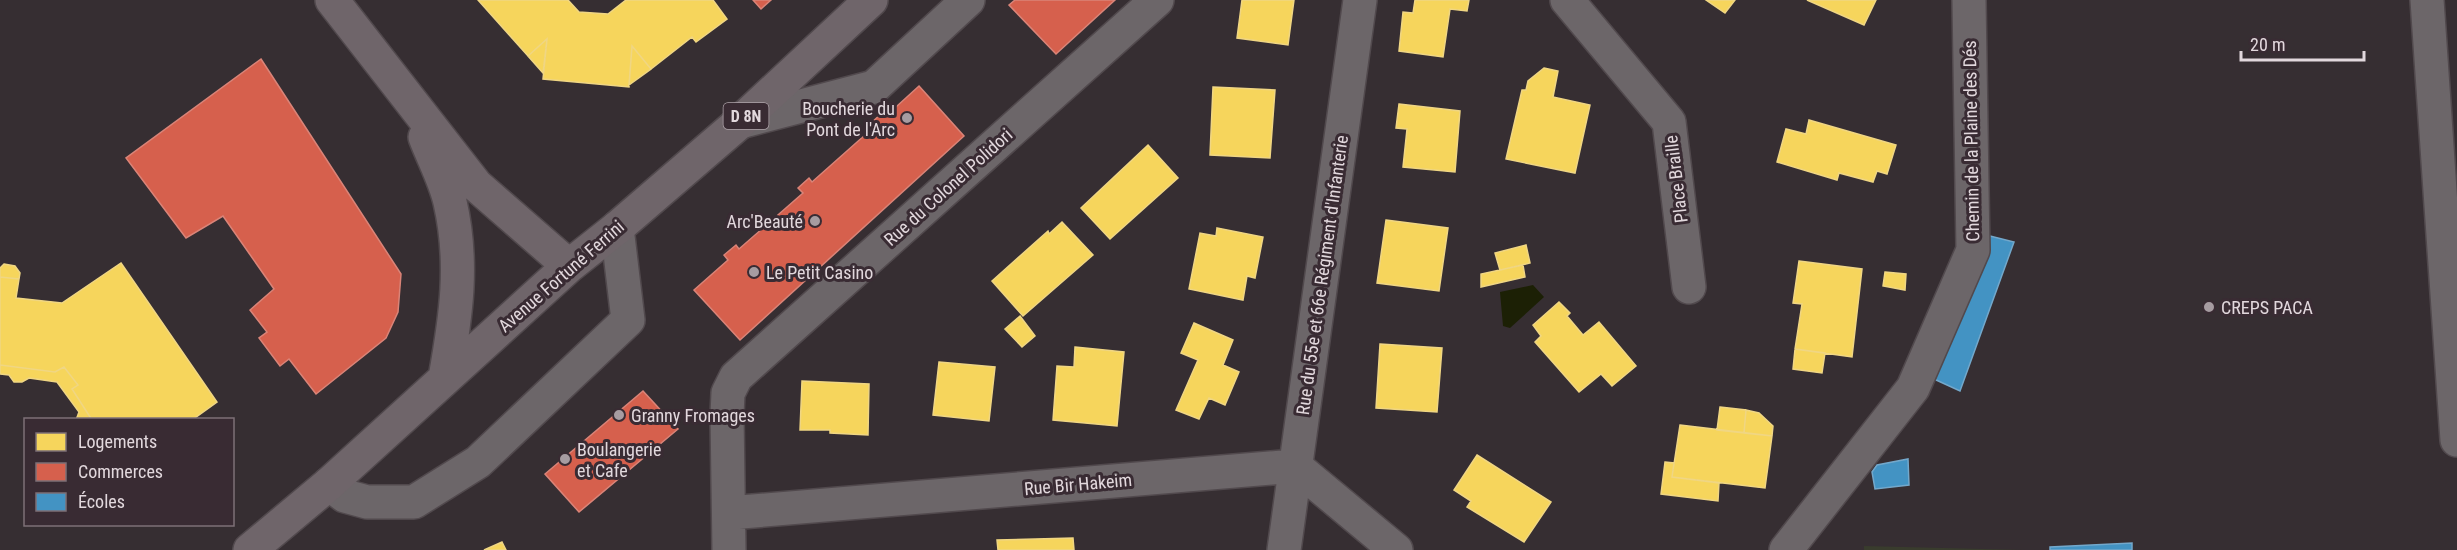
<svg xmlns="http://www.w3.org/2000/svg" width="2457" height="550" font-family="'Roboto Condensed',sans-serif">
<rect width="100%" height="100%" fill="#362e32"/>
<path fill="#393c2d" d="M 1864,546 L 2023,550 L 1864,550 Z"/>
<path fill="#1c2005" d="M 1533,285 L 1544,297 L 1510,328 L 1503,326 L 1500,292 Z"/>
<path fill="#f6d55c" stroke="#f0d683" stroke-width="1.5" d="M 478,0 L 568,0 L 579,12 L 608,14 L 626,0 L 713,0 L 727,19 L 696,42 L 692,37 L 651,69 L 632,46 L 629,87 L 543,79 L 547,39 L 528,56 Z
M 1242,0 L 1294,0 L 1288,45 L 1237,38 Z
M 1415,0 L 1469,0 L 1467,11 L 1450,9 L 1443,57 L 1399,51 L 1403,12 L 1413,13 Z
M 1706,0 L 1735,0 L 1725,13 Z
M 1807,0 L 1876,0 L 1864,25 Z
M 547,39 L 543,73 L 528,56 Z
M 632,46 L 651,69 L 629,85 Z
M 1544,68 L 1558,71 L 1553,97 L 1590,105 L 1575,173 L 1506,159 L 1522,90 L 1526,90 L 1528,81 Z
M 1213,87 L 1275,90 L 1270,158 L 1210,155 Z
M 1399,104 L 1460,111 L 1455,172 L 1403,167 L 1407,129 L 1396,128 Z
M 1809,120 L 1896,145 L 1887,174 L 1877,171 L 1873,182 L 1839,173 L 1837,180 L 1777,162 L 1786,129 L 1806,134 Z
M 1148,145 L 1178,178 L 1110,239 L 1081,208 Z
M 1386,220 L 1448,228 L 1439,291 L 1377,283 Z
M 1062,222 L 1093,255 L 1023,316 L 992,281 L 1048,231 L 1049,234 Z
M 1217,228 L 1263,237 L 1255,278 L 1247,276 L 1243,300 L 1189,289 L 1200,233 L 1216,236 Z
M 1526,245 L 1530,263 L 1500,270 L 1495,253 Z
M 1799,261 L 1862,269 L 1852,357 L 1795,349 L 1802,304 L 1793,303 Z
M 121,263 L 217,402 L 192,420 L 92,420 L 72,389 L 78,385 L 64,367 L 55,372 L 0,365 L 0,277 L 19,279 L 16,298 L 62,303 Z
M 4,264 L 15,266 L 20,273 L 19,279 L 0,277 L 0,268 Z
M 1523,265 L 1525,277 L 1481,287 L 1481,274 Z
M 1885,272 L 1906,274 L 1905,290 L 1883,286 Z
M 1559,302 L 1570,313 L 1567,316 L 1583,335 L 1599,322 L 1636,366 L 1612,386 L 1601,374 L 1579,392 L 1535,342 L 1541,336 L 1533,325 Z
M 1020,316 L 1035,336 L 1022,347 L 1005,329 Z
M 1194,323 L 1233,340 L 1223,365 L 1239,372 L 1225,405 L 1209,398 L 1199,419 L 1176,410 L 1198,360 L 1181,353 Z
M 1380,344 L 1442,348 L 1437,412 L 1376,408 Z
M 1075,347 L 1124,352 L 1117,426 L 1053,420 L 1057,366 L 1074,367 Z
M 1795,349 L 1825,353 L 1822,373 L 1793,369 Z
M 939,362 L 995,367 L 989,421 L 933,415 Z
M 0,365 L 55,372 L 64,367 L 78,385 L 72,389 L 92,420 L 76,420 L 79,412 L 57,382 L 29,378 L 22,382 L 14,382 L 9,375 L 0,374 Z
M 802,381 L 869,384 L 868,435 L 830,433 L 830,430 L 800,430 Z
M 1720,407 L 1746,410 L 1744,433 L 1717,430 Z
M 1746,410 L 1759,413 L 1773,426 L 1772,436 L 1744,433 Z
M 1680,425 L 1772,436 L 1765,488 L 1672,477 Z
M 1477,455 L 1551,502 L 1524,542 L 1467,507 L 1471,501 L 1454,490 Z
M 1665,462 L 1674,463 L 1672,477 L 1719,483 L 1718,501 L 1661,494 Z
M 1073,538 L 1074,550 L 998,550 L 997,540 Z
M 502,542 L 506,550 L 484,550 Z"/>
<path fill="#d6604d" stroke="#da8478" stroke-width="1.5" d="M 753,0 L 771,0 L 761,9 Z
M 1015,0 L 1115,0 L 1056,54 L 1009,5 Z
M 261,59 L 401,274 L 398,312 L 386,338 L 316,394 L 289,359 L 280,366 L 259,338 L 267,332 L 250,310 L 274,289 L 223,216 L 186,238 L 126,158 Z
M 919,86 L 964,136 L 740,340 L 694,290 L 728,260 L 724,255 L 736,245 L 739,249 L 803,193 L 798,188 L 809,178 L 812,182 L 874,127 L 871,123 L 882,113 L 885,117 Z
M 643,391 L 678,429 L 579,512 L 545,474 Z"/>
<path fill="#4393c3" stroke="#73a8cb" stroke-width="1.5" d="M 1986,235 L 2014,242 L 1960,391 L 1934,379 Z
M 1908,459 L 1909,485 L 1875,489 L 1872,472 L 1877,465 Z
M 2132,543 L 2132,550 L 2050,550 L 2050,547 Z"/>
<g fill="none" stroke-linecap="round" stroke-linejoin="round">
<g stroke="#51494d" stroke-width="36">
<path id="minor" d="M 1567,0 L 1669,122 L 1689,287
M 2427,0 L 2457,440
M 740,122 L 874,87 L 968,0
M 329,484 L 345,496 L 367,502 L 414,502 L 478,462 L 628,320 L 617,228
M 729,513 L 1295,466 L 1396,550
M 729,550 L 727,415 L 728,393 L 736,377 L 1157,0
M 1284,550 L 1360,0
M 1786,550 L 1913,388 L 1973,250 L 1969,0"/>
</g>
<g stroke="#51494d" stroke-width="36">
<path id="major" d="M 332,0 L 476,185 L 569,266
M 425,137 C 433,158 445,180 450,202 C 464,263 456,317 445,378
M 250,550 L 329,484 L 569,266 L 617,228 L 740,122 L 871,0"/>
</g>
<use href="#minor" stroke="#6c6669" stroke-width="33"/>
<use href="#major" stroke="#6f656a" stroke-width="33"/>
</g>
<g fill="#a69ca1" stroke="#392b33" stroke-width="2">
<circle cx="907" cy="118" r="6"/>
<circle cx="815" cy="221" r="6"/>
<circle cx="754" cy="272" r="6"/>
<circle cx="2209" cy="307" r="6"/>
<circle cx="619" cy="415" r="6"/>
<circle cx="565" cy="459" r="6"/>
</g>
<g text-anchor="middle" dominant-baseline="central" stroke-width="6" stroke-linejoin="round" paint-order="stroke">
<rect fill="#392b33" stroke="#afa4aa" stroke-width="1.5" x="723.5" y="103" width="45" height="26" rx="4.5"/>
<g font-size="16" font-weight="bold" fill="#e2d8dd">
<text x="746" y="116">D 8N</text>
</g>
<g font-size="18" fill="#e2d8dd" stroke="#392b33" text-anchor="start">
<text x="895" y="108" text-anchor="end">Boucherie du<tspan x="895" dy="21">Pont de l'Arc</tspan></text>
<text x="803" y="221" text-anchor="end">Arc'Beauté</text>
<text x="766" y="272">Le Petit Casino</text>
<text x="2221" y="307">CREPS PACA</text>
<text x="631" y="415">Granny Fromages</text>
<text x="577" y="449">Boulangerie<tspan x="577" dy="21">et Cafe</tspan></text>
</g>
<g font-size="18" fill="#e2d8dd" stroke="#392b33">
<text transform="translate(1971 141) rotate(-91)">Chemin de la Plaine des Dés</text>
<text transform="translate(1676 179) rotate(-97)">Place Braille</text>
<text transform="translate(948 187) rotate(-42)">Rue du Colonel Polidori</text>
<text transform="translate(1322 275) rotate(-82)">Rue du 55e et 66e Régiment d'Infanterie</text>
<text transform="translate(561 276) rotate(-41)">Avenue Fortuné Ferrini</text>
<text transform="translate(1078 484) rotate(-5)">Rue Bir Hakeim</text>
</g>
</g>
<rect x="24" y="418" width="210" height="108" fill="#392b33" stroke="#7d7077" stroke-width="1.5"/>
<rect x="36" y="433" width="30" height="18" fill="#f6d55c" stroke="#7d7077" stroke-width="1.5"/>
<text x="78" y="448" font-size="18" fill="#e2d8dd">Logements</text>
<rect x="36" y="463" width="30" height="18" fill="#d6604d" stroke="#7d7077" stroke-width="1.5"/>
<text x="78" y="478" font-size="18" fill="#e2d8dd">Commerces</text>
<rect x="36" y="493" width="30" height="18" fill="#4393c3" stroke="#7d7077" stroke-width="1.5"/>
<text x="78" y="508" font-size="18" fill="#e2d8dd">Écoles</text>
<path d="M2241 51v9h123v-9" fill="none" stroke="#e2d8dd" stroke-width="3"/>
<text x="2250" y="51" font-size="18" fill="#e2d8dd" stroke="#392b33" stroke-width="4.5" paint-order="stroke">20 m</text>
</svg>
